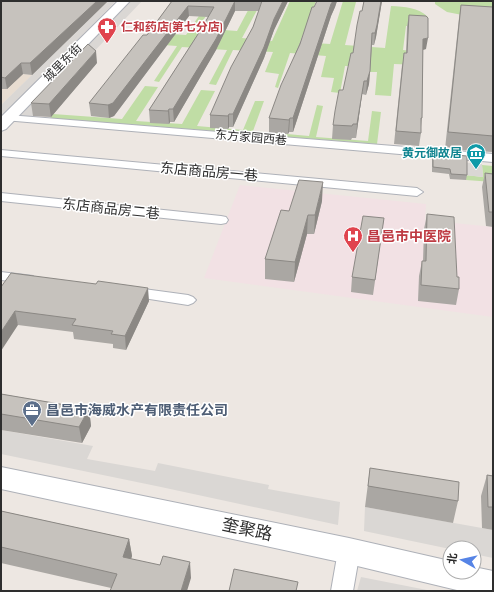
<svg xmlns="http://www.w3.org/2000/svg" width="494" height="592" font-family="'Sofia Sans Condensed','Noto Sans SC',sans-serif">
<rect width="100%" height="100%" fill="#ede7e2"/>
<path fill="#e8ddd1" d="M 1,72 L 32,75 L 1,105 Z"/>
<path fill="#f2e1e4" d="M 240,185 L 426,204 L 425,220 L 493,227 L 493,317 L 204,278 Z"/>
<path fill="#c0dda5" d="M 209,1 L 216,1 L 198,28 L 237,31 L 253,1 L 262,1 L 242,38 L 272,41 L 290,1 L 316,1 L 300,42 L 330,44 L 343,1 L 356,2 L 345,45 L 385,48 L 391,6 C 405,7 418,7 428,17 L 427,27 L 406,26 L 403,50 L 422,52 L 422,65 L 394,64 L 391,96 L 375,95 L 377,72 L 370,72 L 370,67 L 345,66 L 340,93 L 331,92 L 334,78 L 321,77 L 326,56 L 290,53 L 278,88 L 275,87 L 279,74 L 265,72 L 273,52 L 233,50 L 216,85 L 209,84 L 227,50 L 182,47 L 159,82 L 154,81 L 177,46 L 149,44 L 157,33 L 186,35 Z
M 435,1 L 493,1 L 493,21 L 447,12 L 435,4 Z
M 145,86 L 158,87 L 136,121 L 182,124 L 201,90 L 215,91 L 197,126 L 243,130 L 255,101 L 264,101 L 253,131 L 309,136 L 317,105 L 323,106 L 316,137 L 368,141 L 372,111 L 381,112 L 377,144 L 50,118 L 53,114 L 122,119 Z
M 482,165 L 493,166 L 493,182 L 466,180 L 466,175 L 483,177 Z"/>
<path fill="#dad7d4" d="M 108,1 L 116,1 L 1,118 L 1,105 Z
M 129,1 L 142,1 L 32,117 L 19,116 Z
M 443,161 L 482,164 L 483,177 L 444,173 Z
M 1,430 L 93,446 L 87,459 L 155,471 L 158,463 L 269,485 L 268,489 L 340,502 L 338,525 L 161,487 L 1,454 Z
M 365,507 L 493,530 L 493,558 L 474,554 L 474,548 L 450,549 L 364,531 Z
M 361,577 L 432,591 L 357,591 Z"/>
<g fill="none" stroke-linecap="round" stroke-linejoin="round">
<g stroke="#aeb1b8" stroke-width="2">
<path id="street" d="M 8,115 L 493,154 L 493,162 L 4,120 L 3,118 Z
M 1,150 L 417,188 L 423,192 L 417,196 L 1,156 Z
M 1,193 L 221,216 L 226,217 L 228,220 L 226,223 L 221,224 L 1,201 Z
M 1,272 L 33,276 L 35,279 L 33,282 L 28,283 L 1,280 Z
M 129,287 L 188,295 L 193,297 L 196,300 L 193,303 L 188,305 L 124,295 L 122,292 L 124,289 Z
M 349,542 L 356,545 L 360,551 L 353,591 L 331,591 L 338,551 L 342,545 Z"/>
</g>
<g stroke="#aeb1b8" stroke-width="2">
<path id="secondary" d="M 118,1 L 130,1 L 6,129 L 1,131 L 1,117 Z
M 1,467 L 349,538 L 450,561 L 450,572 L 474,572 L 474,567 L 493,571 L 493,591 L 461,591 L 349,564 L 1,489 Z"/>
</g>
<use href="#street" fill="#fff" fill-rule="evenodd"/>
<use href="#secondary" fill="#fff" fill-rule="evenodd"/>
</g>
<path fill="#aaa7a3" d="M 1,1 L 108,1 L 32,75 L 23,74 L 7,89 L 1,89 Z
M 172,1 L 288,1 L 274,30 L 264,58 L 233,127 L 229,127 L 228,129 L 210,128 L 210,115 L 253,27 L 259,11 L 235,11 L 216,50 L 174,122 L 170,122 L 169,124 L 150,123 L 149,110 L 200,31 L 208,17 L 189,16 L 114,116 L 109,118 L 91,116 L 89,103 L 147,35 Z
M 317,1 L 337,1 L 335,7 L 331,16 L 293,132 L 289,132 L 288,134 L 269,133 L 269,118 Z
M 364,1 L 382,1 L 376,37 L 374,45 L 372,45 L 369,84 L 366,95 L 362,94 L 356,138 L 352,138 L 351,140 L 332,139 L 333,125 L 343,90 L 353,53 Z
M 461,5 L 493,7 L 493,152 L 445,149 L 459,18 Z
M 409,15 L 426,49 L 423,50 L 422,118 L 421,127 L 421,133 L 419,146 L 394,144 L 402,65 L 406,53 L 407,26 Z
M 97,63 L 51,117 L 33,116 L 31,103 Z
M 433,153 L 467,175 L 466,180 L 450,179 L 449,174 L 432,172 L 432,158 Z
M 485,173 L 493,174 L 493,227 L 486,226 L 482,187 Z
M 322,201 L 314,234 L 307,234 L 294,282 L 265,279 L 265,259 L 289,211 Z
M 427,214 L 457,277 L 459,289 L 456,305 L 418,301 L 419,276 L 422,261 L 423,261 L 424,229 Z
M 384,218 L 373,295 L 351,292 L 352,277 Z
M 1,287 L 149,301 L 126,350 L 113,348 L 113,344 L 74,339 L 73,332 L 18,325 Z
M 1,394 L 89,409 L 91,426 L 82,443 L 1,430 Z
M 370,468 L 458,501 L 453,523 L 365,507 Z
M 487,475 L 493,476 L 493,530 L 482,528 L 481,496 Z
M 1,511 L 129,539 L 132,556 L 131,559 L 191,578 L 111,588 L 1,563 Z"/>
<path fill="#8b8884" d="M 97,1 L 108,1 L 32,75 L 30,63 Z
M 235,1 L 235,11 L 216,50 L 174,122 L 173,109 Z
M 283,1 L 288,1 L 274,30 L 264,58 L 233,127 L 233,114 L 274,19 Z
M 333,1 L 337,1 L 335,7 L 331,16 L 293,132 L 293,118 L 331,4 Z
M 381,1 L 382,1 L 376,37 L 374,45 L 375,33 Z
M 188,6 L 189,16 L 114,116 L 109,118 L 108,105 Z
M 428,38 L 426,49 L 421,50 L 423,39 Z
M 96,51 L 97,63 L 51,117 L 49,104 Z
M 21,63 L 23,74 L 7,89 L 5,78 Z
M 370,71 L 369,84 L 366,95 L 367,81 Z
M 364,81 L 362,94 L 356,138 L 357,124 Z
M 169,109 L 170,122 L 169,124 L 168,111 Z
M 229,114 L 229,127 L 228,129 L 228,116 Z
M 290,118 L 289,132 L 288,134 L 289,120 Z
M 323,182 L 322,201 L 314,234 L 315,215 Z
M 308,215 L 307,234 L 294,282 L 295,262 Z
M 148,288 L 149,301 L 126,350 L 125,336 Z
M 15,311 L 18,325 L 1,351 L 1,332 Z
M 89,409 L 91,426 L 82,443 L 79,427 Z
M 129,539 L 132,556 L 126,573 L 123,557 Z
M 190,562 L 191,578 L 187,591 L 181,591 Z"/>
<path fill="#c6c2bd" stroke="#8b8884" d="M 1,1 L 97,1 L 30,63 L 21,63 L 5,78 L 1,77 Z
M 172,1 L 235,1 L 216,39 L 173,109 L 169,109 L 168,111 L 149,110 L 200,31 L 214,7 L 188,6 L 113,103 L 108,105 L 89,103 L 143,35 L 147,35 Z
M 262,1 L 283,1 L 274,19 L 264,47 L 233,114 L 229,114 L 228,116 L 210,115 L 231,67 L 253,27 Z
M 317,1 L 333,1 L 331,4 L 293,118 L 290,118 L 289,120 L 269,118 L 281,85 L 300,44 L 312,7 L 314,7 Z
M 364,1 L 381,1 L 377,25 L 375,33 L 372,33 L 370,71 L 367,81 L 364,81 L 357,124 L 353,124 L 352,126 L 333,125 L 335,111 L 339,90 L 343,90 L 351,53 L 353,53 L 357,25 L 360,11 L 362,11 Z
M 461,5 L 493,7 L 493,136 L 448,132 Z
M 409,15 L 426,16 L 428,18 L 428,38 L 423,39 L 422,118 L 421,118 L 421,133 L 396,131 L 404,53 L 407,53 Z
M 88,44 L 96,51 L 49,104 L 31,103 Z
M 433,153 L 467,156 L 467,175 L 451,174 L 450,169 L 433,167 Z
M 485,173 L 493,174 L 493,212 L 489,212 Z
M 299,180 L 323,182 L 315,215 L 308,215 L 295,262 L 265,259 L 281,210 L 289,211 Z
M 427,214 L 454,217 L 457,277 L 459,277 L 459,289 L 421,285 L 422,261 L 426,261 Z
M 363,216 L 384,218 L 375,280 L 352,277 Z
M 11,273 L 96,284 L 98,281 L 148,288 L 125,336 L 111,334 L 113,331 L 72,325 L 76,319 L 15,311 L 1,332 L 1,287 Z
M 1,394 L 89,409 L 79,427 L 1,414 Z
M 370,468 L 459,482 L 458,501 L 368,486 Z
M 487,475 L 493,476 L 493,507 L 488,507 Z
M 1,511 L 129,539 L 123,557 L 160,565 L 163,556 L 190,562 L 181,591 L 110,591 L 117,574 L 1,547 Z
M 234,569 L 298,582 L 296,591 L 229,591 Z"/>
<defs>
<g id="pharmacy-pin" transform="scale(1)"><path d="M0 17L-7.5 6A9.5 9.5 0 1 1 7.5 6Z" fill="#e0444e" stroke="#fff"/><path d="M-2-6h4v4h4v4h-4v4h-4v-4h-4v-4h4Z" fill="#fff"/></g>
<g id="museum-pin" transform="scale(1)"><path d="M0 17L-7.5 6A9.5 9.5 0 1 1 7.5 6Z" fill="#0f9aa8" stroke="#fff"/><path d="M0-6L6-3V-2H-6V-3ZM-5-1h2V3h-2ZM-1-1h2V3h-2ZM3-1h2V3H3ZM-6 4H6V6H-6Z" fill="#fff"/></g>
<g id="hospital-pin" transform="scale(1)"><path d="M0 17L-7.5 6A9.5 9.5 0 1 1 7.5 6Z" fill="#e0444e" stroke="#fff"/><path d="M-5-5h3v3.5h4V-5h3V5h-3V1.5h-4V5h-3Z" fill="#fff"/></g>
<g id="office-pin" transform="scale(1)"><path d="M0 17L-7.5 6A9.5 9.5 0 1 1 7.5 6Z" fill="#5c6f8a" stroke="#fff"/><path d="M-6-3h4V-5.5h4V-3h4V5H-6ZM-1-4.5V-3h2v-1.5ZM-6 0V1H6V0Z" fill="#fff"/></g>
</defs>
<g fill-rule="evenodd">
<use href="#pharmacy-pin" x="107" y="27"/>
<use href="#museum-pin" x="476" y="153"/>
<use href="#hospital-pin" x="353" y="236"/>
<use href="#office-pin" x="32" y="410"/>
</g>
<g text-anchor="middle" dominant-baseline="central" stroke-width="3" stroke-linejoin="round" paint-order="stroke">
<g font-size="12" font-weight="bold" fill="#be3a42" stroke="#fff" text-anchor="start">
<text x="121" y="27">仁和药店(第七分店)</text>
</g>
<g font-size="12" fill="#2e2e2e" stroke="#fff">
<text transform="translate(63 63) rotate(-45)">城里东街</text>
<text transform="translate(251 138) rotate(5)">东方家园西巷</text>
</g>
<g font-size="12" font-weight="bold" fill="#0d838f" stroke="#fff" text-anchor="end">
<text x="462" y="153">黄元御故居</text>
</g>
<g font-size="14" fill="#2e2e2e" stroke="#fff">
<text transform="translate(209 172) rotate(5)">东店商品房一巷</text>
<text transform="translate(111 209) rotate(6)">东店商品房二巷</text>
</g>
<g font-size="14" font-weight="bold" fill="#be3a42" stroke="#fff" text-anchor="start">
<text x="367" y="236">昌邑市中医院</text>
</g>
<g font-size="14" font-weight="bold" fill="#4e5e75" stroke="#fff" text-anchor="start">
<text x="46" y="410">昌邑市海威水产有限责任公司</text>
</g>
<g font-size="17" fill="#2e2e2e" stroke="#fff">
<text transform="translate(247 530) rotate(12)">奎聚路</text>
</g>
</g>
<rect width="494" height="592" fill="none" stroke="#2e2e2e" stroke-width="4"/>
<g transform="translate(462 560) rotate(278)"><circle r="19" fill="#ffffff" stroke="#ababab"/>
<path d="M0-3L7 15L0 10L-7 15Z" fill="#5684e6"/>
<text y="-6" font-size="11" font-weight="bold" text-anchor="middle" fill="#2e2e2e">北</text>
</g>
</svg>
